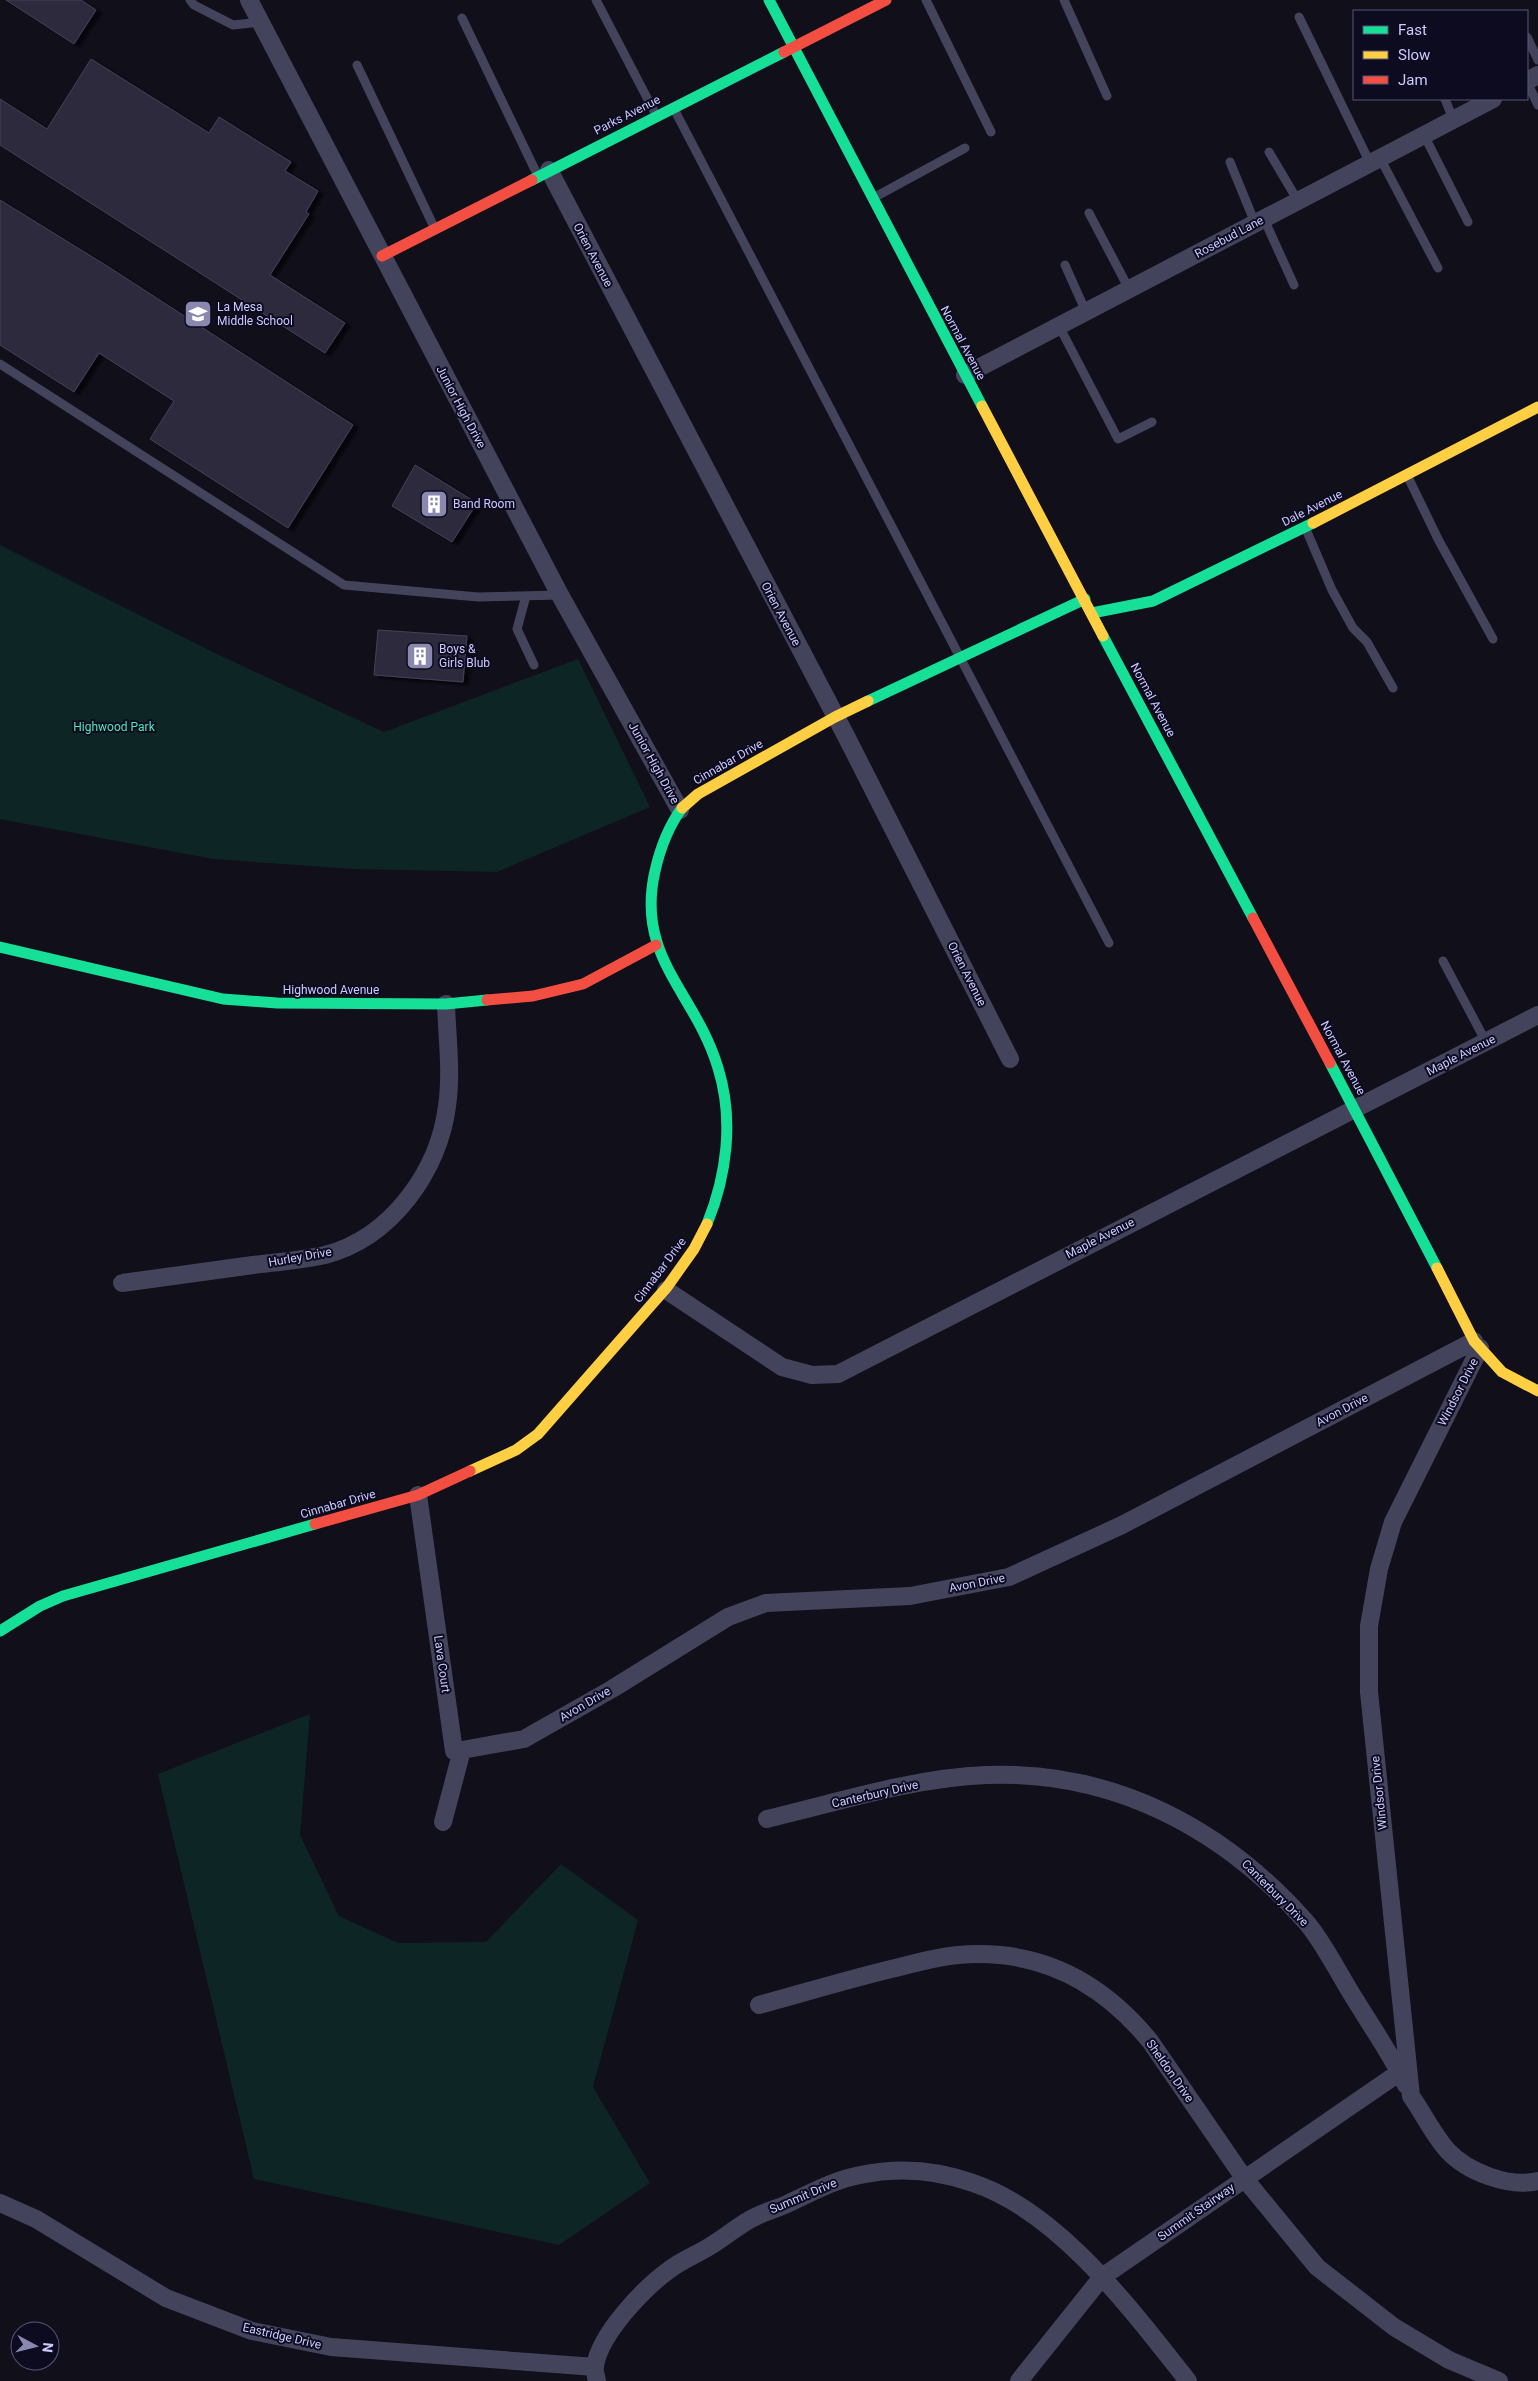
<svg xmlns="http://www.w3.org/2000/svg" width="1538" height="2381" font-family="Roboto,sans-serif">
<defs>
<filter id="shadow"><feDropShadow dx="5.5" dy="3" stdDeviation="1" flood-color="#0009"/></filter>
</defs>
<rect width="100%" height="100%" fill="#100f1a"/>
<path fill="#0d2525" d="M 0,545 L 215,653 L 384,732 L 578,659 L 650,807 L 497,872 L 354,869 L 213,859 L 0,819 Z
M 310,1714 L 300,1835 L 339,1916 L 398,1943 L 486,1942 L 561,1864 L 638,1920 L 593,2087 L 650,2183 L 559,2245 L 254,2179 L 158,1774 Z"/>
<path fill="#2e2c3e" stroke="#434059" filter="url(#shadow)" d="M 6,0 L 81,0 L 96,10 L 74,44 Z
M 91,59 L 209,133 L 219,117 L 291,162 L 285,171 L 318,191 L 306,212 L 309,214 L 270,275 L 345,323 L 325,353 L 0,145 L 0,99 L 47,129 Z
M 0,200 L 107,266 L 353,425 L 288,528 L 150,439 L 174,401 L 99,353 L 74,392 L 0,345 Z
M 415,465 L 477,503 L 452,542 L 392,506 Z
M 378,630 L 467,636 L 463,682 L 374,675 Z"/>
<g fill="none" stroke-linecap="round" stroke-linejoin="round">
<path stroke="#43445c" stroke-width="9" d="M 190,0 L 194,5 L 233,25 L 261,22
M 596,0 L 656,115
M 926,0 L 991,132
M 1064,0 L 1107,96
M 1299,17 L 1370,163
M 462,18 L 537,174
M 1527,37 L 1538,60
M 357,65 L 434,227
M 1527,82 L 1538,105
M 1445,99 L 1453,119
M 674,109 L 1109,943
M 1424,135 L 1468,222
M 1269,152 L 1298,201
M 1380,158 L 1438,268
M 1230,162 L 1255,223
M 875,197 L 965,148
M 1089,213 L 1129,289
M 1264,219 L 1294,285
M 1065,265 L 1086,312
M 1059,326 L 1118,439 L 1152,422
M 0,364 L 344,585 L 478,597 L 560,595
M 1407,475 L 1438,539 L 1493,639
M 1305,527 L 1332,590 L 1353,628 L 1367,642 L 1393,688
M 526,596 L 517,629 L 534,665
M 1443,961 L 1486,1042"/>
<path stroke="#43445c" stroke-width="18" d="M 249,0 L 560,595 L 680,810
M 1527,81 L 1538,75
M 549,170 L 846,736 L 1010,1059
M 965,375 L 1493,99
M 122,1283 C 166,1277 210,1271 253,1265 C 277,1262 302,1260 325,1255 C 391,1238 439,1171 447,1106 C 452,1073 447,1037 446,1004
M 666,1290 L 782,1367 L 812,1375 L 838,1374 L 1538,1015
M 1480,1348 L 1393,1522 L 1379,1569 L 1369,1626 L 1369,1692 L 1411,2096 C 1423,2113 1433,2134 1447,2150 C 1467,2172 1509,2188 1538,2181
M 418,1495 L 454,1751 L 462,1750 L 524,1739 L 612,1689 L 728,1617 L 766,1603 L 910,1596 L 1009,1577 L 1122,1525 L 1474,1341
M 767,1819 C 839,1802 912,1778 986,1775 C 1113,1770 1223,1828 1306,1922 C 1323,1941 1341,1978 1356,2001 C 1373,2029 1392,2056 1406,2085
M 443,1822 L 462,1750
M 759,2005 C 803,1993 846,1980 891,1969 C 913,1964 935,1957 958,1955 C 1037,1948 1100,1980 1150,2041 L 1244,2178 L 1317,2267 L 1394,2327 L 1449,2360 L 1499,2381
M 0,2203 L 36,2219 L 166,2298 L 252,2331 L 331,2347 L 595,2367
M 597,2381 C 596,2376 594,2371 595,2366 C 600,2334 643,2289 669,2270 C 682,2260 698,2254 712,2245 C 727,2236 741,2223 757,2216 C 767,2211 779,2208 789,2203 C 813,2192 834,2180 860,2175 C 898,2167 937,2170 973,2183 C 1060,2212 1133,2312 1188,2381
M 1019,2381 L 1102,2277 L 1400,2072"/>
<path stroke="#16e098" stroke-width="11" d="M 769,0 L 982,406
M 532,180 L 784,52
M 1092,613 L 1153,601 L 1313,523
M 1103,636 L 1253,918
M 868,701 L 1085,599
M 682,808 C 668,827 660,849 655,871 C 635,958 696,993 718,1068 C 734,1119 727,1175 707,1224
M 0,947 L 223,999 L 277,1003 L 446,1004 L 487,1000
M 1330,1063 L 1437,1268
M 0,1631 L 40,1606 L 63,1596 L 315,1524"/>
<path stroke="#ffcf43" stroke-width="11" d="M 982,406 L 1103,636
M 1313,523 L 1538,407
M 682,808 L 698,794 L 835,717 L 868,701
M 1437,1268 L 1474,1341 L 1502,1372 L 1538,1391
M 470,1471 L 516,1450 L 538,1434 L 667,1287 L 694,1249 L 707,1224"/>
<path stroke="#f24e42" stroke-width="11" d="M 784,52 L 886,0
M 382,256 L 532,180
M 1253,918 L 1330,1063
M 487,1000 L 533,996 L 583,984 L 656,945
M 315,1524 L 418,1495 L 470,1471"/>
</g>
<defs>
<g id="school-square" transform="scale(1.4375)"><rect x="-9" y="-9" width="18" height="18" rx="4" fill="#8a88af" stroke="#0d0b1f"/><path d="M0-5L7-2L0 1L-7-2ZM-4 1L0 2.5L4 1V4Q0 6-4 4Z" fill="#fff"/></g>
<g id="building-square" transform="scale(1.4375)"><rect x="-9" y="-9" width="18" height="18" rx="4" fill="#8a88af" stroke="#0d0b1f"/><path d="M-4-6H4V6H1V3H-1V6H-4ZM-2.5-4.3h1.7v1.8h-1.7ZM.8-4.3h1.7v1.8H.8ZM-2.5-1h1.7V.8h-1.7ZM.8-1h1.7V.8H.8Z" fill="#fff"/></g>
</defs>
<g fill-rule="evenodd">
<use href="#school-square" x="198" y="314"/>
<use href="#building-square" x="434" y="504"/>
<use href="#building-square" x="420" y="656"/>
</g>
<g text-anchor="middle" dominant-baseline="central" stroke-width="4" stroke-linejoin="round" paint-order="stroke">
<g font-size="12" fill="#ccc9ff" stroke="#0d0b1f">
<text transform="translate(627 115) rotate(-27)">Parks Avenue</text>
<text transform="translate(1229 237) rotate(-28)">Rosebud Lane</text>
<text transform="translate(593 255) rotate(62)">Orien Avenue</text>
<text transform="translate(963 343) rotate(62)">Normal Avenue</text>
<text transform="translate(461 407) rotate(62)">Junior High Drive</text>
<text transform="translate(1312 508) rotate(-27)">Dale Avenue</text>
<text transform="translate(781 614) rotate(62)">Orien Avenue</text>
<text transform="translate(1153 700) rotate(62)">Normal Avenue</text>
<text transform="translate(728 762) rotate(-30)">Cinnabar Drive</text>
<text transform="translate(654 763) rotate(61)">Junior High Drive</text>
<text transform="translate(967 974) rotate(63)">Orien Avenue</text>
<text x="331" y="990">Highwood Avenue</text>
<text transform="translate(1461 1055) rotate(-27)">Maple Avenue</text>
<text transform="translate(1343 1058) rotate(62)">Normal Avenue</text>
<text transform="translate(1100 1238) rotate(-27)">Maple Avenue</text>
<text transform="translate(300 1257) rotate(-10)">Hurley Drive</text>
<text transform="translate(660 1270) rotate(-53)">Cinnabar Drive</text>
<text transform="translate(1458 1392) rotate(-63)">Windsor Drive</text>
<text transform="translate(1342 1410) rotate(-28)">Avon Drive</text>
<text transform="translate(338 1504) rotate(-16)">Cinnabar Drive</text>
<text transform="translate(977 1583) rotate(-11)">Avon Drive</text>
<text transform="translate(442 1664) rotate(82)">Lava Court</text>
<text transform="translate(585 1704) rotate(-30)">Avon Drive</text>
<text transform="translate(1379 1793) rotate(-96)">Windsor Drive</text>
<text transform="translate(875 1794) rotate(-13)">Canterbury Drive</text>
<text transform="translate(1275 1893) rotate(45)">Canterbury Drive</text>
<text transform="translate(1170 2071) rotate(55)">Sheldon Drive</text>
<text transform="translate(803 2196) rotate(-23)">Summit Drive</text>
<text transform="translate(1196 2212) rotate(-35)">Summit Stairway</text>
<text transform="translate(282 2336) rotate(13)">Eastridge Drive</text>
</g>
<g font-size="12" fill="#ccc9ff" stroke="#0d0b1f" text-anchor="start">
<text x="217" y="307">La Mesa<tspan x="217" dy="14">Middle School</tspan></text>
<text x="453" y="504">Band Room</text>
<text x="439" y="649">Boys &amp;<tspan x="439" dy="14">Girls Blub</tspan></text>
</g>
<g font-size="12" fill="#4ce7b7" stroke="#0d0b1f">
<text x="114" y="727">Highwood Park</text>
</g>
</g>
<rect x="1353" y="10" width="175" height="90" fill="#0d0b1f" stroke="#595779"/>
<rect x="1363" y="26" width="25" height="8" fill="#16e098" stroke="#595779"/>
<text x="1398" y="35" font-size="15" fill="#ccc9ff">Fast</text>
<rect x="1363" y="51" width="25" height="8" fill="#ffcf43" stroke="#595779"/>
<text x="1398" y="60" font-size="15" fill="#ccc9ff">Slow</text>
<rect x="1363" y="76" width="25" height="8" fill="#f24e42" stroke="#595779"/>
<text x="1398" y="85" font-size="15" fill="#ccc9ff">Jam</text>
<g transform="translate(35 2346) rotate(97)"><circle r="24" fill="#0d0b1f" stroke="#595779"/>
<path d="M0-4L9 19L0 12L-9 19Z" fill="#8a88af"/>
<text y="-8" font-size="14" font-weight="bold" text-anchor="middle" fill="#ccc9ff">N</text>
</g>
</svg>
